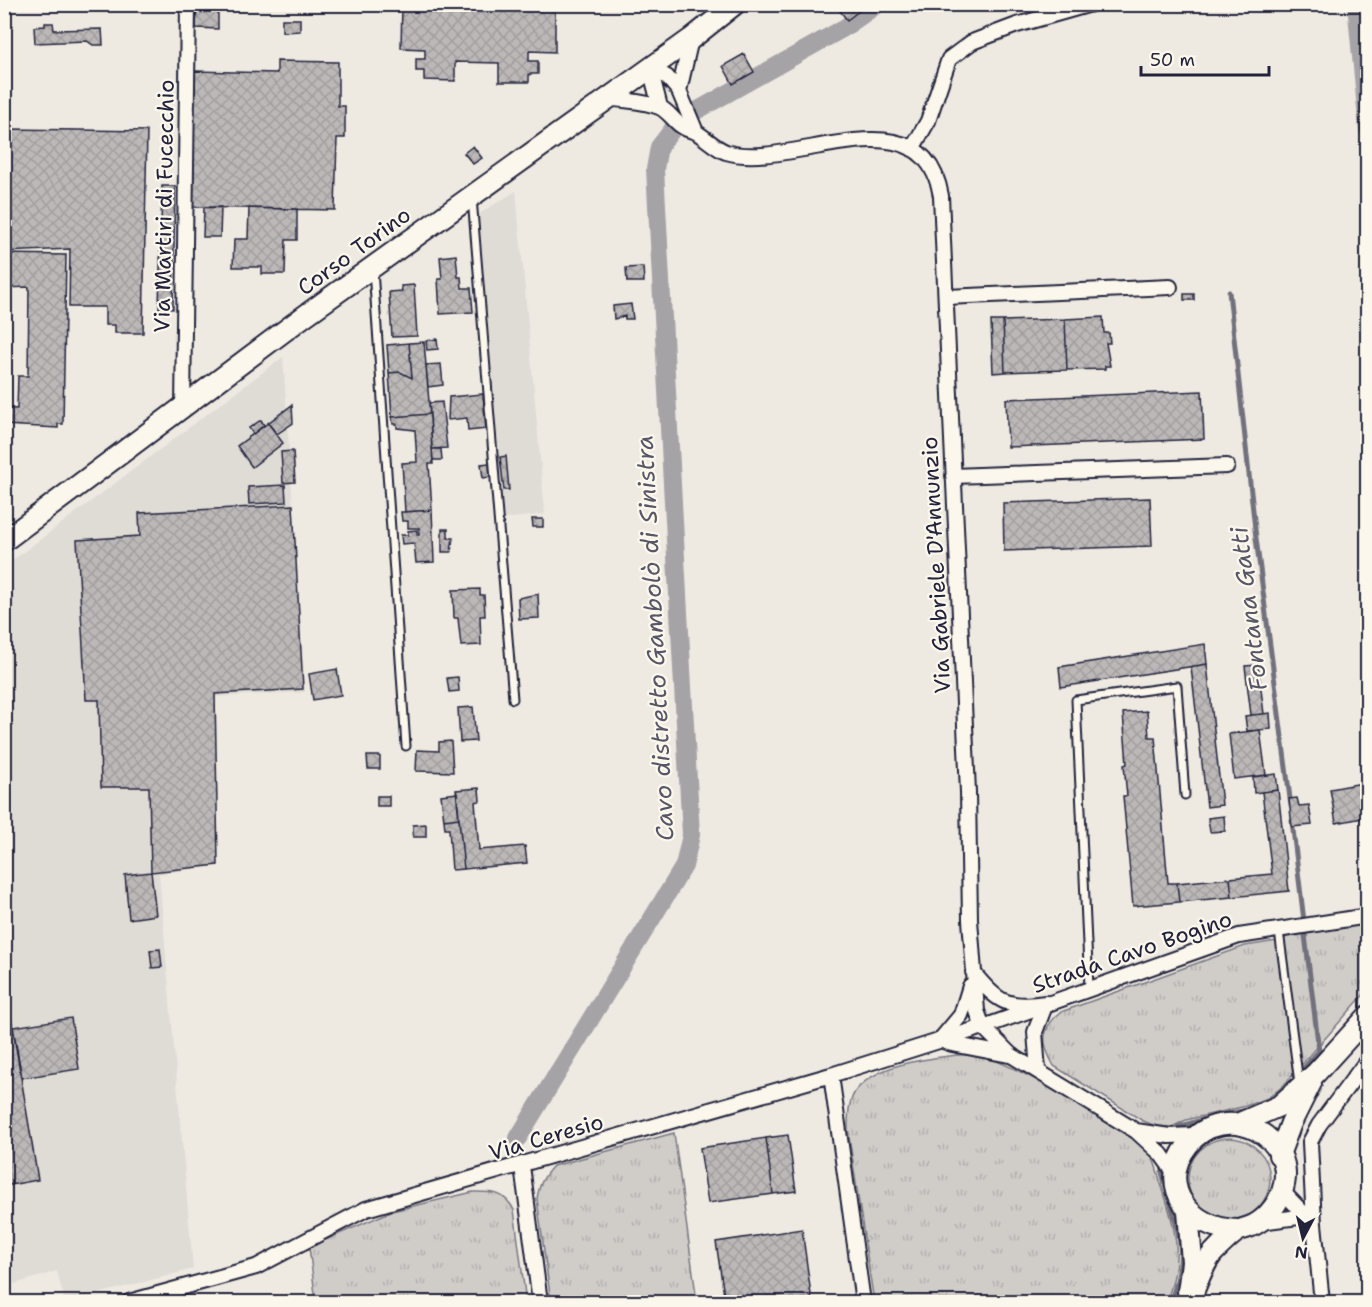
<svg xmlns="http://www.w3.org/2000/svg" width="1372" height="1307" font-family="'Shantell Sans',sans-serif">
<defs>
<pattern id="grass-tufts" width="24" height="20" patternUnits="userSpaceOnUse" patternTransform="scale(1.5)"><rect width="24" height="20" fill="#d0cdc9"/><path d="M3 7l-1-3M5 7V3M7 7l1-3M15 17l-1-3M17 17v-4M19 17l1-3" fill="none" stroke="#b2b0ae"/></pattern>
<pattern id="building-cross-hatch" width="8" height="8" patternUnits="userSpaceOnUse" patternTransform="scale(1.5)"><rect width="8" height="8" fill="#bcb8b8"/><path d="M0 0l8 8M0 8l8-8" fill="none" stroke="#a19e9f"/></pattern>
</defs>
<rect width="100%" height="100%" fill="#eeeae2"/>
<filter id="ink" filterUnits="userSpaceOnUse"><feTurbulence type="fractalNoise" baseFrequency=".0167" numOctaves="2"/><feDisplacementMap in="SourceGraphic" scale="12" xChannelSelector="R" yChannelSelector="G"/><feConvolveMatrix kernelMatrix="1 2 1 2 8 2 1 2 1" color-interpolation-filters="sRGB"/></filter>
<g filter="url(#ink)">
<path fill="#dfdbd5" d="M 516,191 L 545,514 L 504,519 L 479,214 Z
M 283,357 L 305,692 L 213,697 L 218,865 L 159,874 L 193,1269 L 67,1302 L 65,1302 L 57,1271 L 5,1287 L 5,566 Z"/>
<path fill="url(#grass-tufts)" stroke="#797882" stroke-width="1.5" d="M 1367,920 L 1367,991 L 1283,1086 L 1268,1098 L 1246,1106 L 1186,1120 L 1172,1127 L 1156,1126 L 1143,1121 L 1054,1066 C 1041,1043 1040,1029 1061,1012 L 1245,946 L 1284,940 L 1288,933 Z
M 958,1055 C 967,1055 977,1054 986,1057 C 1019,1068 1129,1128 1150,1154 C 1156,1161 1158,1175 1161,1184 C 1176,1228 1184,1258 1166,1302 L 874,1302 L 848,1130 C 848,1116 848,1100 857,1089 C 880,1063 926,1059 958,1055 Z
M 674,1133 L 697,1302 L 551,1302 L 537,1199 C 539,1185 543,1177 553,1166 Z
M1188 1179a41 41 0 1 1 82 0a41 41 0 1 1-82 0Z
M 473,1192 C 492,1192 504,1191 514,1210 L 526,1302 L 316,1302 L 309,1247 L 392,1211 Z"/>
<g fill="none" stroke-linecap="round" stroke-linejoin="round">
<path stroke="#716f7c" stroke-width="5" d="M 1229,292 L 1256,538 L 1291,806
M 1292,821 L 1304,921
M 1303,1069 L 1319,1051 L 1305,935
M 1178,1127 L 1219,1115 L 1249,1110
M 1162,1172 C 1175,1225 1192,1248 1170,1302"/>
<path stroke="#a6a3a7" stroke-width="18" d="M 1356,4 L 1368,130
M 698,110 L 844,28 L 878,4
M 518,1138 L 684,866 L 691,835 L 655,169 L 659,147 L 672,130"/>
</g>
<path fill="url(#building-cross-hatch)" stroke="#22223b" stroke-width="1.5" d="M 197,4 L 218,4 L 218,29 L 196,28 Z
M 402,4 L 555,4 L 555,52 L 529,51 L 529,61 L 538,61 L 538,74 L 529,74 L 529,82 L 499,82 L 499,63 L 455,62 L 455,81 L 424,80 L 424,71 L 416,71 L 416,59 L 425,59 L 425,49 L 401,48 Z
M 839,4 L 868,4 L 847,20 L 837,7 Z
M 282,19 L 300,19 L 300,31 L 282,32 Z
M 45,23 L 53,23 L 54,30 L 102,29 L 103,45 L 93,45 L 87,41 L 35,43 L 34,27 L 45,26 Z
M 744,54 L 754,72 L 733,84 L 723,66 Z
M 277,61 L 338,62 L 338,106 L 345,106 L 345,138 L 337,138 L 335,210 L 193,207 L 195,71 L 277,73 Z
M 9,129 L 147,131 L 143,333 L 115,333 L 115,325 L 105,325 L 105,307 L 69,307 L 70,249 L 4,252 L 4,136 L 9,136 Z
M 473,146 L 482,158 L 473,164 L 464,153 Z
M 162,186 L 175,186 L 173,309 L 159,308 Z
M 204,207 L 221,207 L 220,237 L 203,237 Z
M 249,208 L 297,209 L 297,240 L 286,240 L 285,274 L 262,274 L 262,267 L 233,267 L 234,239 L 248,239 Z
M 4,254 L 66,255 L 63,424 L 58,424 L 58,428 L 4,425 L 4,408 L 17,409 L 18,376 L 28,376 L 29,287 L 4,288 Z
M 456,255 L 458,277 L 461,277 L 462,288 L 471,288 L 473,312 L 440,314 L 438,279 L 442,279 L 440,257 Z
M 643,267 L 644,282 L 627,282 L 626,268 Z
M 414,285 L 417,336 L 392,337 L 389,292 L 402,291 L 401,286 Z
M 1184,294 L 1194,294 L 1194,300 L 1184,300 Z
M 631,304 L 633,319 L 625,319 L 625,316 L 614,319 L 613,306 Z
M 1103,317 L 1104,333 L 1109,333 L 1110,343 L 1106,343 L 1110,366 L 1105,366 L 1105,369 L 1067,370 L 1065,319 Z
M 1065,319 L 1067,370 L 1005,372 L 1003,321 Z
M 991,321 L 1003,321 L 1005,372 L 993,373 Z
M 437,339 L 438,349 L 427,350 L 426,341 Z
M 424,342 L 430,414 L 392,417 L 389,373 L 400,372 L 412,378 L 409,343 Z
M 409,343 L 412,378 L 400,372 L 389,373 L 387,345 Z
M 441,364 L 443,385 L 428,387 L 426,365 Z
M 1202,391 L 1204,439 L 1008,447 L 1006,399 Z
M 483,394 L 486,429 L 468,431 L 467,418 L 448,420 L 449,397 Z
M 442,402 L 447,448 L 432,449 L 429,403 Z
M 292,405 L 293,423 L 277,434 L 268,423 Z
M 430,414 L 433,464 L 429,464 L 432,510 L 405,512 L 402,463 L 417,462 L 415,430 L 397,428 L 397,424 L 393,424 L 392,417 Z
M 261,420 L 264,425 L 253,434 L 249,428 Z
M 268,423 L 283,443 L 252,467 L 237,446 Z
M 432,449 L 441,449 L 442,460 L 433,460 Z
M 293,451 L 295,482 L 283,483 L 281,452 Z
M 506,456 L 509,490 L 504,490 L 500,457 Z
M 489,463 L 490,477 L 483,478 L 481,464 Z
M 285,485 L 286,502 L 249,504 L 248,487 Z
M 1150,498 L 1152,546 L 1004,551 L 1003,503 Z
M 293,505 L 303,689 L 215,694 L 218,865 L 151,872 L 149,787 L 101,787 L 99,700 L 86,700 L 77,540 L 140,536 L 139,513 Z
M 432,510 L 434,562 L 416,563 L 414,543 L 402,544 L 401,535 L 408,535 L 408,531 L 417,530 L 417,535 L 419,535 L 419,528 L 408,528 L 408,521 L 402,521 L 401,512 Z
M 532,519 L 543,519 L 543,527 L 533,527 Z
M 442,529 L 448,529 L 448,538 L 453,538 L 451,552 L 442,552 Z
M 480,589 L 480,595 L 484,595 L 485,616 L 480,616 L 481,645 L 461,646 L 458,618 L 454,618 L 453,590 Z
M 538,594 L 539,618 L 519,619 L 518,598 Z
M 937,638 L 943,638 L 944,648 L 938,648 Z
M 1205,644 L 1207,664 L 1061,687 L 1059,667 Z
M 1207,664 L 1222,805 L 1207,807 L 1191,667 Z
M 1258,665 L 1264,714 L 1251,715 L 1245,666 Z
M 337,669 L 341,695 L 313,700 L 309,674 Z
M 458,677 L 459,691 L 449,692 L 447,678 Z
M 473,707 L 476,741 L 460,742 L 458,708 Z
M 1147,711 L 1149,737 L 1155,737 L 1168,883 L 1177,883 L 1179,902 L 1133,906 L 1123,796 L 1127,796 L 1124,765 L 1127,764 L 1123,713 Z
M 1270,713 L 1271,729 L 1247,731 L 1245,716 Z
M 1260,730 L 1266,775 L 1234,779 L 1229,734 Z
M 451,741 L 453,772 L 416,771 L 417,750 L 439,751 L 439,742 Z
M 367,756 L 380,756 L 380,769 L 368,769 Z
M 1276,774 L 1278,790 L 1254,793 L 1253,777 Z
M 1368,782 L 1368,817 L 1336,823 L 1330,789 Z
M 479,788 L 480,801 L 475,802 L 479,850 L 525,846 L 527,863 L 464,869 L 456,790 Z
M 1278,790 L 1289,891 L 1232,897 L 1230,878 L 1272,874 L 1262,792 Z
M 457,793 L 459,818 L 444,820 L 441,795 Z
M 377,796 L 389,796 L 389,806 L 377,806 Z
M 1297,798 L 1299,806 L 1309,805 L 1312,825 L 1292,827 L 1289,799 Z
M 1224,816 L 1225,831 L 1210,832 L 1208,818 Z
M 459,818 L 464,869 L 452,870 L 449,829 L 445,829 L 444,820 Z
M 426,824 L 426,837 L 413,837 L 413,825 Z
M 151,872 L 156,915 L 129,919 L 125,875 Z
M 1230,878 L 1232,897 L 1179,902 L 1177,883 Z
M 160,949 L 162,967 L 152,968 L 150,950 Z
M 4,975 L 38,1180 L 4,1186 Z
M 71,1018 L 79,1069 L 22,1078 L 13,1027 Z
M 788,1135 L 796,1191 L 773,1194 L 766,1138 Z
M 766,1138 L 773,1194 L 708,1203 L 700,1148 Z
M 802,1229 L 812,1302 L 725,1302 L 716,1242 Z"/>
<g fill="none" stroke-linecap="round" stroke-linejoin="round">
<g stroke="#22223b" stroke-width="11">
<path id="service" d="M 472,198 L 513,699
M 373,270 L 406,746
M 1279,931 L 1299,1083
M 1089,988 L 1076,700 L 1177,686 L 1185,795"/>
</g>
<g stroke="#22223b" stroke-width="18">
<path id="minor" d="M 691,39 L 679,91 L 696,132
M 650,68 L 660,107
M 650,68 L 667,77 L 679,91
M 609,98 C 625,101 644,101 659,107 C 668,110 674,122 683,127 C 687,130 692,130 696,132 C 706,138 715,148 726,152 C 791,172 923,89 941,196 L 968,792 L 970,920 L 977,1011 L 983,1027 L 1011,1055 L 1136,1131 L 1161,1154 L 1176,1175
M 912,149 L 928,121 L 949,59 L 972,42 L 1017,25 L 1091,4
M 946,297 L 1170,287
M 183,409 L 188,4
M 953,476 L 1227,466
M 973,972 C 997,1002 1007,1009 1046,1003 L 1035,1032 L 1038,1071
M 970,986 L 961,1015 L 940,1040 L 952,1044 L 1009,1055
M 831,1075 L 863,1302
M 1136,1131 L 1169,1136 L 1195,1135
M 522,1166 L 540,1302
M 1282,1191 L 1314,1224 L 1322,1302
M 1261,1222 L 1306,1216
M 1314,1224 L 1310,1142 L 1319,1125 L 1368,1059
M 129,1302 L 256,1267 L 366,1209 L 831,1075 L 983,1027 L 1239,936 L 1368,916"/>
</g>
<g stroke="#22223b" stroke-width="24">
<path id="secondary" d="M 4,541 L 303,317 L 691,39 L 735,4
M 1240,1123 L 1279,1106 L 1316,1073 L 1368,1016
M 1279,1155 L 1291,1123 L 1311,1083
M 1188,1211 L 1192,1262 L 1188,1292
M 1189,1302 C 1196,1287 1203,1262 1216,1250 C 1222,1244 1229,1237 1236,1232 C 1240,1229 1244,1229 1249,1227 C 1264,1222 1276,1207 1282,1192 C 1301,1136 1224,1098 1188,1145 C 1155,1186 1191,1230 1238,1230"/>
</g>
<use href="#service" stroke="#fbf7ec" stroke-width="7"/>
<use href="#minor" stroke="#fbf7ec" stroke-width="14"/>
<use href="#secondary" stroke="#fbf7ec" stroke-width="20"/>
</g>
</g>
<g text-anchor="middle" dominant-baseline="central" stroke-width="4.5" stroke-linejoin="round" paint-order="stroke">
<g font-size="22" fill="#22223b" stroke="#fbf7ec">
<text transform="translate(164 206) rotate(-89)">Via Martiri di Fucecchio</text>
<text transform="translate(354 251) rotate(-36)">Corso Torino</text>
<text transform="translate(936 565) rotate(-93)">Via Gabriele D'Annunzio</text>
<text transform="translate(1132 952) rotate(-19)">Strada Cavo Bogino</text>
<text transform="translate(546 1137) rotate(-16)">Via Ceresio</text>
</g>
<g font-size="24" font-style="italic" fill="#575666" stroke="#fbf7ec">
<text transform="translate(1249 609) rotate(-97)">Fontana Gatti</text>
<text transform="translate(655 638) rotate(-93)">Cavo distretto Gambolò di Sinistra</text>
</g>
</g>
<rect width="1372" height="1307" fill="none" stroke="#fbf7ec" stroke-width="24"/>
<rect x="12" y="12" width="1348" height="1283" fill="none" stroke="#22223b" stroke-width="2" filter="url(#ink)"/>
<g transform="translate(1303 1238) rotate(187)" stroke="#fbf7ec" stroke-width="4.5" paint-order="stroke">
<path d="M0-4.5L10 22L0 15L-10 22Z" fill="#22223b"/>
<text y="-9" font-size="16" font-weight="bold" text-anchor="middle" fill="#22223b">N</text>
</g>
<path d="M1141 66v9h128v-9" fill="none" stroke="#22223b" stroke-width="3"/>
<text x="1150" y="66" font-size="18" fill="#22223b" stroke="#fbf7ec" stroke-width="4.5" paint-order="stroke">50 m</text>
</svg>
